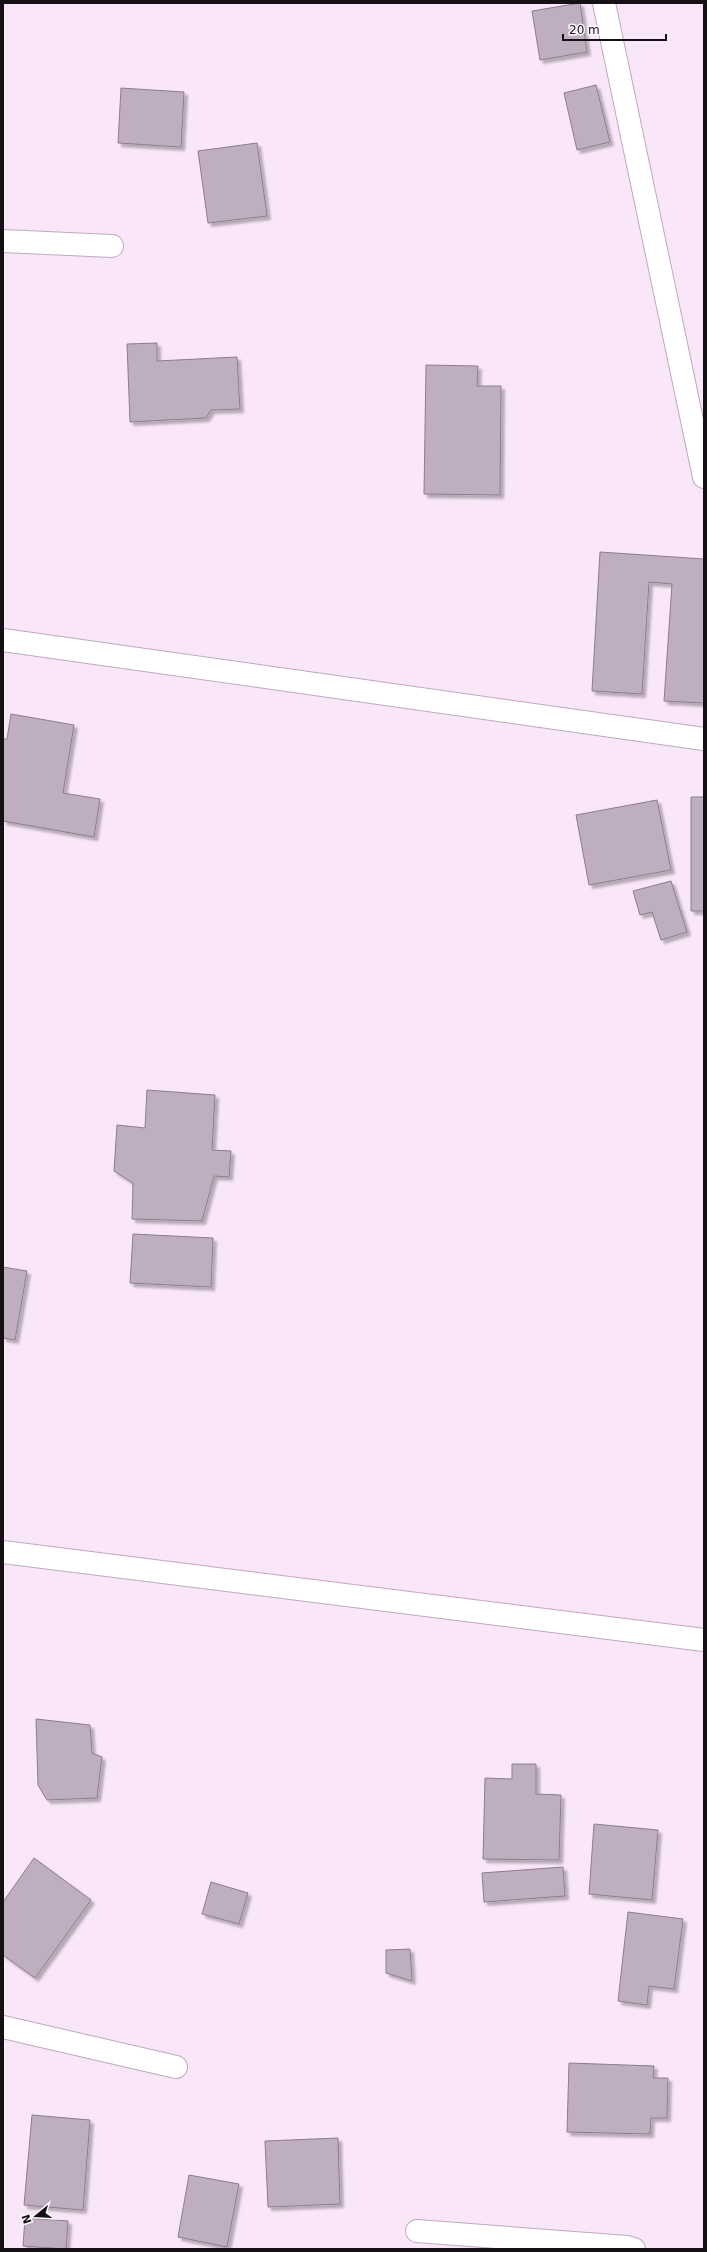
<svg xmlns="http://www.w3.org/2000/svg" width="707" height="2252" font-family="'DejaVu Sans',sans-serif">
<defs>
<filter id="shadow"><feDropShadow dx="3.5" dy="3.5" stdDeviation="1" flood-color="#0004"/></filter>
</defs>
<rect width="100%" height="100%" fill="#f9e6f8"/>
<path fill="#bfaebf" stroke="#8d7c8d" filter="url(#shadow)" d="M 580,3 L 587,52 L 540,60 L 532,11 Z
M 596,85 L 610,142 L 577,150 L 564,93 Z
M 121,88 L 184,92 L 181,147 L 118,143 Z
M 257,143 L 267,216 L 208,223 L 198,151 Z
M 157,343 L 157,361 L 237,357 L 240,409 L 211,410 L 206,418 L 130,422 L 127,344 Z
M 426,365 L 478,366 L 477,386 L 501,386 L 500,495 L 424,494 Z
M 600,552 L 704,559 L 704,703 L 664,701 L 672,584 L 649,582 L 642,694 L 592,691 Z
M 11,714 L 74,725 L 63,793 L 100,799 L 94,837 L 3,821 L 3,739 L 7,739 Z
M 691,797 L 704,797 L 704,911 L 691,911 Z
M 657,800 L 671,870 L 589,885 L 576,815 Z
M 671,881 L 687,932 L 661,940 L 652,912 L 640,915 L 633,891 Z
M 147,1090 L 215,1095 L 212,1150 L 231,1151 L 229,1177 L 214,1176 L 202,1221 L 132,1219 L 133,1183 L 114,1171 L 117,1125 L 145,1128 Z
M 133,1234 L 213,1238 L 211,1287 L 130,1283 Z
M 3,1267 L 27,1271 L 15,1340 L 3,1338 Z
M 36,1719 L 90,1725 L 92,1753 L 102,1757 L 97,1798 L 47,1800 L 38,1785 Z
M 512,1764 L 536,1764 L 536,1794 L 561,1795 L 559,1860 L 483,1859 L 485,1778 L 512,1779 Z
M 594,1824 L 658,1830 L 652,1900 L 589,1894 Z
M 34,1858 L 91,1900 L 35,1978 L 3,1955 L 3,1902 Z
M 563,1867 L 565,1896 L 484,1902 L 482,1873 Z
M 211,1882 L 248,1893 L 239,1924 L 202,1914 Z
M 628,1912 L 683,1919 L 674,1989 L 649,1986 L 647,2005 L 618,2001 Z
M 410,1949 L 412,1981 L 386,1973 L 386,1950 Z
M 569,2063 L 654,2066 L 653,2078 L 668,2078 L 667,2118 L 651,2118 L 650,2134 L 567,2132 Z
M 32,2115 L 90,2120 L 83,2210 L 24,2205 Z
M 338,2138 L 340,2204 L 268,2207 L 265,2141 Z
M 189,2175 L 239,2184 L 227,2247 L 178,2237 Z
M 25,2218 L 68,2221 L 66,2249 L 23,2246 Z"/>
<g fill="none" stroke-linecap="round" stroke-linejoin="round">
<g stroke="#bdabbc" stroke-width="24">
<path id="street" d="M 604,3 L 704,477
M 3,241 L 112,246
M 3,640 L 704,739
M 3,2027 L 176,2067
M 417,2231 L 627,2247 L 634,2249"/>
</g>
<g stroke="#bdabbc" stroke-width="24">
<path id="secondary" d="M 3,1552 L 704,1640"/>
</g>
<use href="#street" stroke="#fff" stroke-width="22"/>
<use href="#secondary" stroke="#fff" stroke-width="22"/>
</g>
<rect width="707" height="2252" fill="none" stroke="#161016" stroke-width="8"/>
<g transform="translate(36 2216) rotate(252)" stroke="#fff7ff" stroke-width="3" paint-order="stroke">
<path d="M0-3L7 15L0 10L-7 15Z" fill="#161016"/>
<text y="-6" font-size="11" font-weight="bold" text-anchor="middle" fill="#161016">N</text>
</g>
<path d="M563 34v6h103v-6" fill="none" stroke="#161016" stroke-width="2"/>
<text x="569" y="34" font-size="12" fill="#161016" stroke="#fff7ff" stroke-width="3" paint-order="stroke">20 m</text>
</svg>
